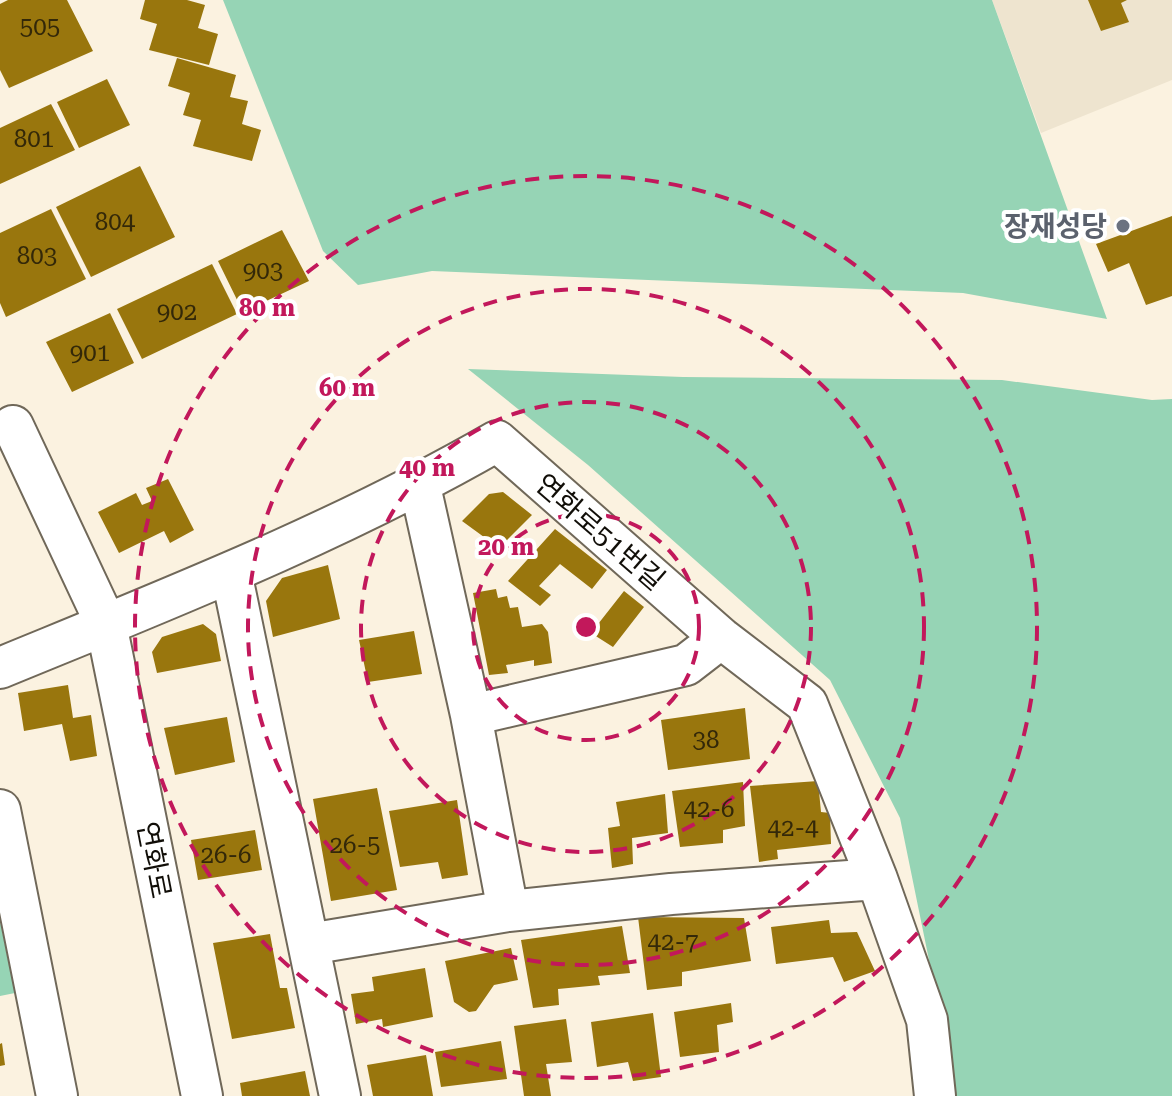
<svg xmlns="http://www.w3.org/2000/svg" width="1172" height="1096" font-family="'Roboto Serif','Noto Sans KR',serif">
<rect width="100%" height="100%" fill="#fbf2e0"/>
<path fill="#eee4cf" d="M 992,0 L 1172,0 L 1172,80 L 1041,133 Z"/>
<path fill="#96d4b5" d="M 223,0 L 992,0 L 1107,319 L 963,293 L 432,271 L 358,285 L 323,251 Z
M 468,369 L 683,377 L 1002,380 L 1152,400 L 1172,399 L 1172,1096 L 951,1096 L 948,1053 L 900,818 L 830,680 L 588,465 Z
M 0,921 L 15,993 L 0,996 Z"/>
<path fill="#99760d" d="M 8,0 L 67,0 L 93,51 L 9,88 L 0,70 L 0,4 Z
M 145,0 L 187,0 L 205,5 L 198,28 L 218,34 L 209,65 L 149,50 L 157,24 L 140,19 Z
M 1088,0 L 1127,0 L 1121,3 L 1129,22 L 1101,31 Z
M 177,58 L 236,75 L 230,97 L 248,101 L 242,124 L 261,130 L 252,161 L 193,146 L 201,120 L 183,115 L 190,93 L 168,86 Z
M 107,79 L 130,125 L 79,148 L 57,102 Z
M 51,104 L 75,150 L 0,184 L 0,128 Z
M 140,166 L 175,237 L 91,277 L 56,207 Z
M 51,209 L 86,279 L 6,317 L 0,303 L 0,233 Z
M 1172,216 L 1172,296 L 1146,305 L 1129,263 L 1108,272 L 1096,244 Z
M 282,230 L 309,281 L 243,312 L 218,261 Z
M 212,264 L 237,314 L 142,359 L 117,309 Z
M 110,313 L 134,363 L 72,392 L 46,342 Z
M 168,479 L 194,530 L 170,543 L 164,531 L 119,553 L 98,512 L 136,493 L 142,505 L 152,501 L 146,488 Z
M 503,492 L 532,515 L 499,548 L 462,521 L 489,494 Z
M 555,529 L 607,570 L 592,589 L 560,564 L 539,586 L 551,595 L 540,606 L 508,581 Z
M 328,565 L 340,619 L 273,637 L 266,601 L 282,578 Z
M 496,589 L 498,598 L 507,596 L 510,608 L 518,607 L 522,627 L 542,624 L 548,632 L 552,663 L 534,666 L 534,660 L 506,665 L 508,673 L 489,675 L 473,593 Z
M 624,591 L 644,607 L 613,647 L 591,633 Z
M 203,624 L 216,634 L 221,661 L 157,673 L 152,652 L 162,637 Z
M 414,631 L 422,674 L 368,682 L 359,640 Z
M 68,685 L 73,718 L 91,715 L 97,756 L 70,761 L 62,724 L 24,731 L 18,693 Z
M 745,708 L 750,759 L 668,770 L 661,720 Z
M 227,717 L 235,762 L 175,775 L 164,728 Z
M 818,781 L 821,812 L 830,813 L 831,844 L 777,850 L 778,859 L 759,862 L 750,786 Z
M 743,782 L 745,826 L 723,830 L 723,843 L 680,847 L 672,791 Z
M 377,788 L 397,890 L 331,901 L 313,799 Z
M 665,794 L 668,833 L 632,838 L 633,864 L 612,868 L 608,828 L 620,826 L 616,802 Z
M 457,800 L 468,875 L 442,879 L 438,862 L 400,867 L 389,811 Z
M 255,830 L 262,870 L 198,880 L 191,840 Z
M 638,917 L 744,918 L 751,961 L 682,972 L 682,986 L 647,990 Z
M 829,920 L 831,933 L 857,932 L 875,971 L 844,982 L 833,957 L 776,964 L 771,927 Z
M 622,926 L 630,973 L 598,976 L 600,985 L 558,989 L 559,1005 L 533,1008 L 521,940 Z
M 270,934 L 280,988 L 287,988 L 295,1028 L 232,1039 L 213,943 Z
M 511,948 L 518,980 L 494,985 L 476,1011 L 469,1012 L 454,1002 L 445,961 Z
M 425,968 L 433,1017 L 383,1027 L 382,1019 L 356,1024 L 351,994 L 374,991 L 372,977 Z
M 731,1003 L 733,1022 L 717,1025 L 719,1052 L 680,1057 L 674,1012 Z
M 653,1013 L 661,1077 L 633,1081 L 628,1062 L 597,1067 L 591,1022 Z
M 566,1019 L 572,1062 L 546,1064 L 551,1096 L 524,1096 L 514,1026 Z
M 501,1041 L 507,1079 L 441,1087 L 435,1052 Z
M 2,1043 L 5,1065 L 0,1066 L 0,1044 Z
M 426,1055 L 433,1096 L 373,1096 L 367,1065 Z
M 305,1071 L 310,1096 L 242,1096 L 240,1083 Z"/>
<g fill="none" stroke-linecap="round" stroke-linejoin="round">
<g stroke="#706859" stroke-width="44">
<path id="street" d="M 13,426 L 106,624 L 202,1096
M 420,486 L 471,715 L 508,911
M 231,572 L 340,1096
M 0,668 C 168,599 339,532 497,441 L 721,638 L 807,704 L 877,879 L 927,1020 L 935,1096
M 471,715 L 686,665 L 721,638
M 0,810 L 57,1096
M 309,944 L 508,911 L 671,894 L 877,879"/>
</g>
<use href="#street" stroke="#fff" stroke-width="40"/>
</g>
<g fill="none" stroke="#c2185b" stroke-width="4" stroke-dasharray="14 10">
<circle cx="586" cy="627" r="113"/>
<circle cx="586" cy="627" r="225"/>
<circle cx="586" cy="627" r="338"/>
<circle cx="586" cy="627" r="451"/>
</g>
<circle fill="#6b7280" stroke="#fff" stroke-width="3" cx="1123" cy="226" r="8"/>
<g text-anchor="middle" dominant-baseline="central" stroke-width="8" stroke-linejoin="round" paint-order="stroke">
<g font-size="24" fill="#332809">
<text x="40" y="27">505</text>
<text x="34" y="139">801</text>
<text x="115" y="222">804</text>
<text x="37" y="256">803</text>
<text x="263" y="271">903</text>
<text x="177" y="312">902</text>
<text x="90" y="353">901</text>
<text x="706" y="740">38</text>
<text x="709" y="809">42-6</text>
<text x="793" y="828">42-4</text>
<text x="355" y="845">26-5</text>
<text x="226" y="855">26-6</text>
<text x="673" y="942">42-7</text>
</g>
<g font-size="28" font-weight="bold" fill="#5b616d" stroke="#fff" text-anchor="end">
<text x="1107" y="226">장재성당</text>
</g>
<g font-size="28" fill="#110e08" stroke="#fff">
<text transform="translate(600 532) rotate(41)">연화로51번길</text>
<text transform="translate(154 860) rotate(79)">연화로</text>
</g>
</g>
<circle cx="586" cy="627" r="12" fill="#c2185b" stroke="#fff" stroke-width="4"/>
<g font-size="24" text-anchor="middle" font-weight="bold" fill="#c2185b" stroke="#fff" stroke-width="8" stroke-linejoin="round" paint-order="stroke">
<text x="267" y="316">80 m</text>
<text x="347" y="396">60 m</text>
<text x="427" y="476">40 m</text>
<text x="506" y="555">20 m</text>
</g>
</svg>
